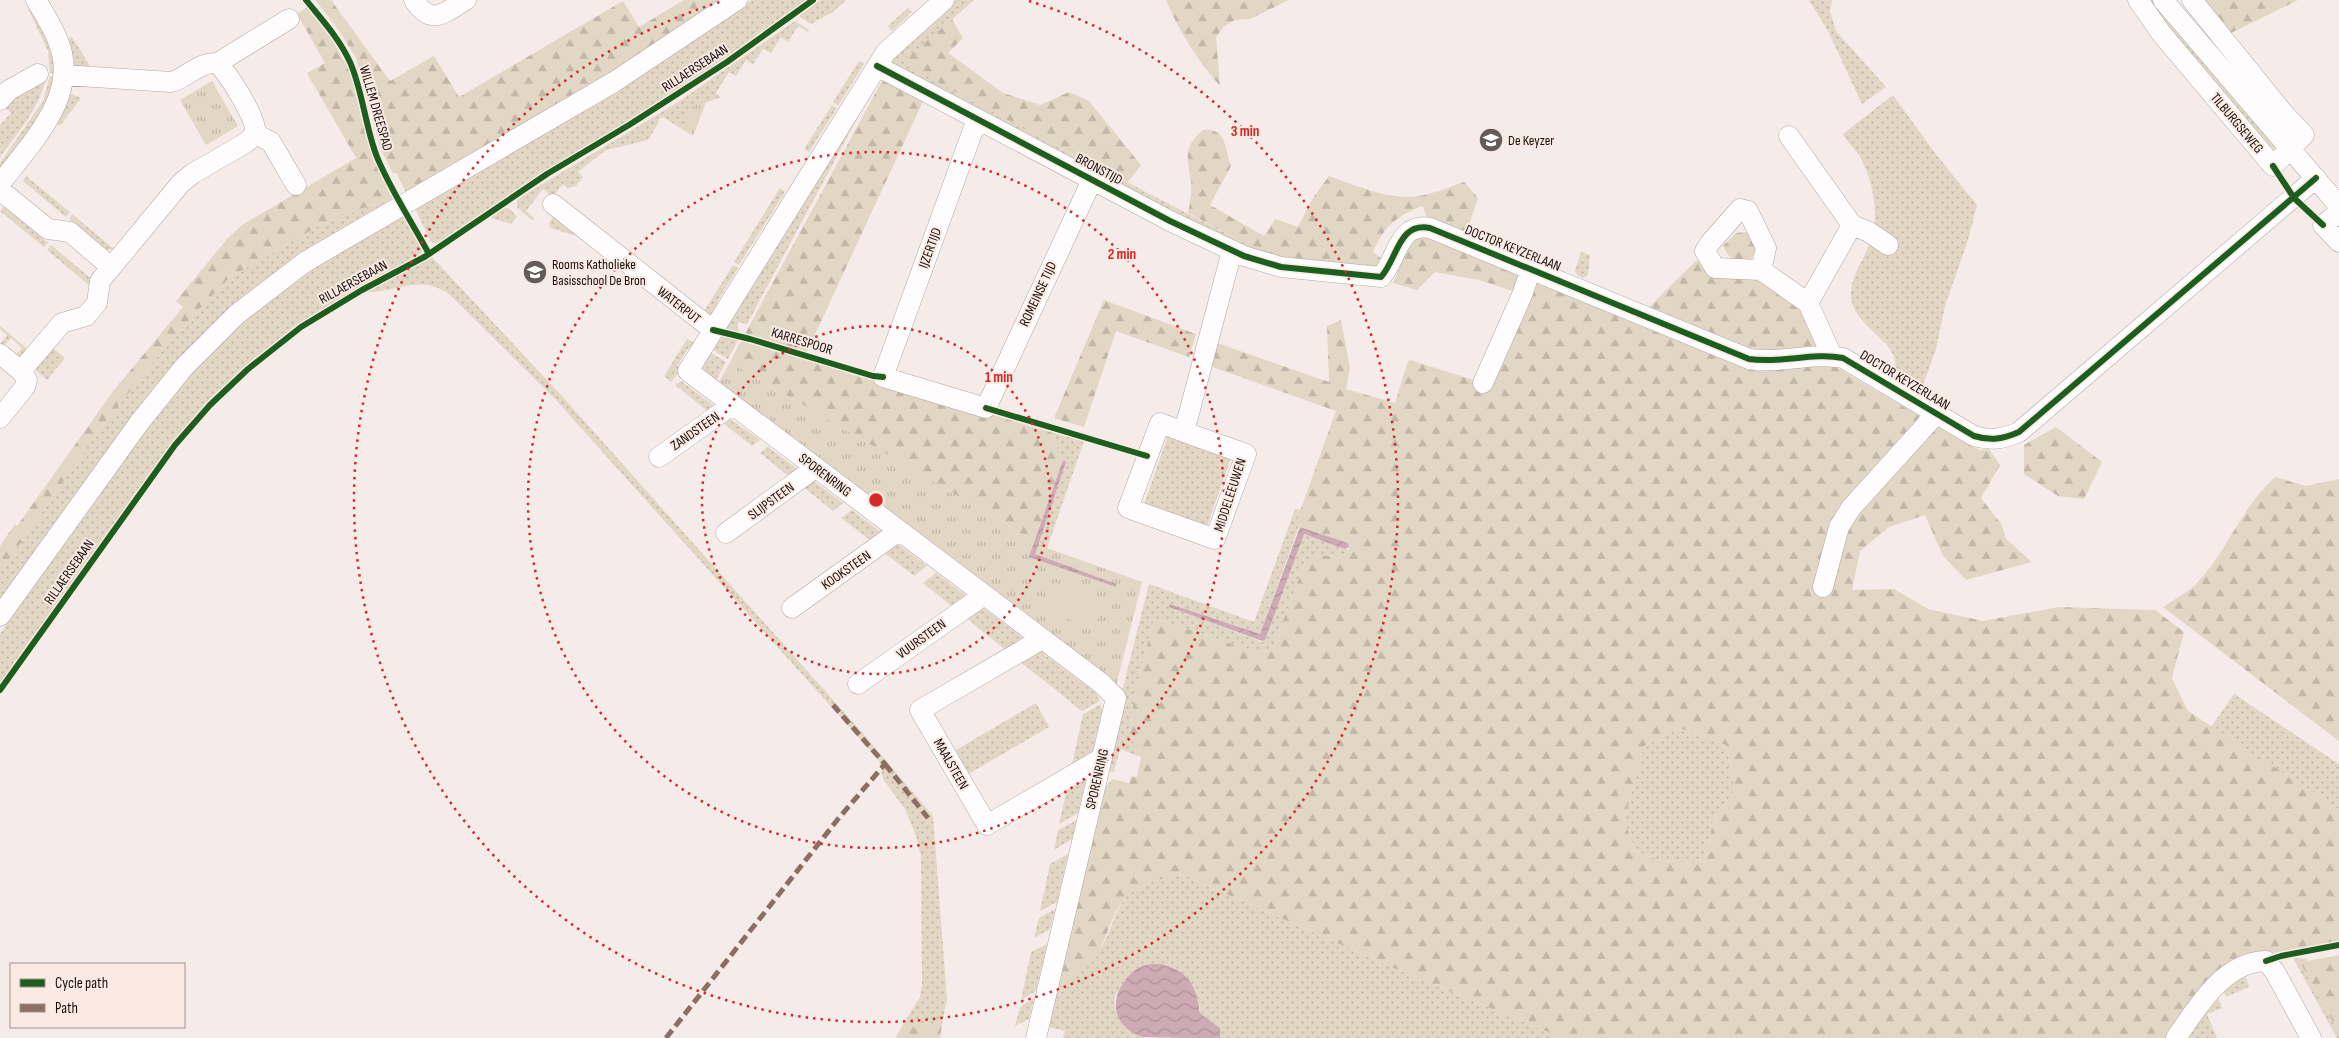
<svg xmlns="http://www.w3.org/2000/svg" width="2339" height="1038" font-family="'Sofia Sans Condensed',sans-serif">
<defs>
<pattern id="grass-dots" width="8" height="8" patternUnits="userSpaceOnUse" patternTransform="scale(1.25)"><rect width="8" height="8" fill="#e2d6c4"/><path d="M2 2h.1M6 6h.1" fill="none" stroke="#c1b6a7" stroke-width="1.8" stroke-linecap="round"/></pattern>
<pattern id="forest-firs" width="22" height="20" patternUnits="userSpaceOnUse" patternTransform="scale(1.25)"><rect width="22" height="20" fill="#e2d6c4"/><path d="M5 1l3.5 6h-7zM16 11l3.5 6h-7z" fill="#c1b6a7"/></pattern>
<pattern id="park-tufts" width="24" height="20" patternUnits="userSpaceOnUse" patternTransform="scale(1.25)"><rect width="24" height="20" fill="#e2d6c4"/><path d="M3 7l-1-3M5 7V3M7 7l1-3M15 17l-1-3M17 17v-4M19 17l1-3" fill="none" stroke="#c1b6a7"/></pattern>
<pattern id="water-waves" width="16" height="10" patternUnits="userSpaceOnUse" patternTransform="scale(1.25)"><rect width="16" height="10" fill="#ceabb4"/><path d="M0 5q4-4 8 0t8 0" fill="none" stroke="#b0929a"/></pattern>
</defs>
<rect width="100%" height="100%" fill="#f5ece9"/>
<path fill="url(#grass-dots)" d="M 751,0 L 809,0 L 699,77 L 521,187 L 440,244 L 431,242 L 414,206 L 722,20 Z
M 820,0 L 846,0 L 833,12 L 811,24 L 800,17 L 800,15 Z
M 954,0 L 974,0 L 908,58 L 1034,134 L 1256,249 L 1253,254 L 892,64 L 896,51 Z
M 1809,0 L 1832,0 L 1830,11 L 1836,31 L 1886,87 L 1862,104 L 1828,31 Z
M 2147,0 L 2153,0 L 2277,148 L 2268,150 Z
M 32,7 L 53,52 L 54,73 L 50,73 L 48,51 L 28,9 Z
M 908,8 L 912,12 L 892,31 L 888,26 Z
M 795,21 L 809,30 L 808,32 L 798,26 L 788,42 L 781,37 L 771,53 L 763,49 L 753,64 L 746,60 L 736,76 L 729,72 L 716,93 L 721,97 L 685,110 L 685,131 L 663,117 L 658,120 L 659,122 L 648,140 L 606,150 L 578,172 L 583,177 L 576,186 L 568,188 L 563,184 L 553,197 L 543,189 L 526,211 L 534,218 L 533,221 L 517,207 L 517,201 L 521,197 L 678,102 Z
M 72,37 L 89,64 L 88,71 L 74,68 L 67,39 Z
M 859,61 L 864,64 L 838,106 L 833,102 Z
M 50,76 L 54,77 C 49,112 21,143 0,171 L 0,163 L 43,101 Z
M 46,77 C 40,108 18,132 0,157 L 0,125 L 11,113 L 3,106 Z
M 879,78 L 747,324 L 739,322 L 737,329 L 740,330 L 740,332 L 722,327 Z
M 71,94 L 81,98 L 60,126 L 55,123 Z
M 1893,95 L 1935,153 L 1977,205 L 1968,240 L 1945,306 L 1936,349 L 1923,385 L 1895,370 C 1901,343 1858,329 1852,302 C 1847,283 1861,264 1868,248 C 1881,221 1874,180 1859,155 C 1854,148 1847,142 1843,134 Z
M 832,105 L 837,108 L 809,152 L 804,149 Z
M 26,176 L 70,212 L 66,217 L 23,181 Z
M 780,188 L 785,192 L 739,265 L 734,262 Z
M 394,199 L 256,288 L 0,602 L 0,573 L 96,434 L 174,336 L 230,277 L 317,227 L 363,208 Z
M 4,206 L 48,243 L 44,247 L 0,211 Z
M 504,208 L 510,209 L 517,217 L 511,224 L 491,218 Z
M 402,213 L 422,248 L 421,256 C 348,293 279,332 221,390 C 180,430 146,478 113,525 C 76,579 39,633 0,686 L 0,634 L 143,431 L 187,376 L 236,325 L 289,283 Z
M 72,214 L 114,249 L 106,250 L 69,219 Z
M 554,216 L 580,237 L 550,228 L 549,223 Z
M 51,245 L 94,281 L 90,286 L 47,250 Z
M 1581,252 L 1590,255 L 1588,275 L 1583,278 L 1577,275 L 1575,270 Z
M 432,257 L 561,395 L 859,729 L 933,816 L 947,999 L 942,1024 L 904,1023 L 920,997 L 922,985 L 921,856 L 916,836 L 905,809 L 883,779 L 879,760 L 555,399 L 449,294 C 418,273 396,294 365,292 Z
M 733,265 L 738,268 L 717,302 L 721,306 L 713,317 L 701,316 Z
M 0,326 L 31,352 L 23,361 L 16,355 L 22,348 L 11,338 L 4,346 L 1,343 L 7,335 L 0,329 Z
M 718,334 L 738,340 L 728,359 L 710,348 Z
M 687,339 L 697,344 L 694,349 L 689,347 L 677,366 L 682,369 L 671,382 L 664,376 Z
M 49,345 L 65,358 L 47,380 L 32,367 Z
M 708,351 L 726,362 L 714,384 L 700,369 Z
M 681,381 L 717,408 L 710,413 L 675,385 Z
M 726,416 L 760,440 L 752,446 L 719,420 Z
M 1051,432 L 1084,441 L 1047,548 L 1038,543 L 1066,462 L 1063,460 Z
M 1169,433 L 1232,455 L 1206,529 L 1143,507 Z
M 768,447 L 800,471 L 791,478 L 760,453 Z
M 811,479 L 843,503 L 833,511 L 801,485 Z
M 1295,509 L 1301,510 L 1296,525 L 1299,526 L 1260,634 L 1170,604 L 1170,607 L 1262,642 L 1265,640 L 1303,534 L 1347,549 L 1349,550 L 1344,558 L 1314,554 L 1305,562 L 1272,651 L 1256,652 L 1154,618 L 1134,697 L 1130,733 L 1141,757 L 1120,749 L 1114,772 L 1106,770 L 1122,691 L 1149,584 L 1254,622 Z
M 852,510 L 885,535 L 874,543 L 841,518 Z
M 895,542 L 927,566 L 914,576 L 882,551 Z
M 936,573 L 969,598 L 954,608 L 923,583 Z
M 979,605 L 1027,641 L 1008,652 L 964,616 Z
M 1037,649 L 1096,693 L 1100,701 L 1082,711 L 1018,660 Z
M 2234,694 L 2339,764 L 2339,809 L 2211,727 Z
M 1036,703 L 1049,727 L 965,776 L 951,753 Z
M 1101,704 L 1102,711 L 1091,758 L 1071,770 L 1083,714 Z
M 1679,728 L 1726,745 L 1735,789 L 1713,821 L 1708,846 L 1699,863 L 1661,861 L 1636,851 L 1624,821 L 1644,746 Z
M 1087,774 L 1078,813 L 1059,824 L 1068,785 Z
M 1077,820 L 1072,839 L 1054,850 L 1058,830 Z
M 1068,854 L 1057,902 L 1040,911 L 1050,864 Z
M 1181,874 L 1389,966 L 1548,1032 L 1555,1038 L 1220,1038 L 1220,1028 L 1200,1013 L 1200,1007 L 1116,993 L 1114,1003 L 1117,1014 L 1144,1038 L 1063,1038 L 1065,1031 L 1045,1026 L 1054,989 C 1074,978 1090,966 1102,946 C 1115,926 1114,902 1137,889 C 1150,881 1167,878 1181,874 Z
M 1055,909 L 1050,929 L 1034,938 L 1039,918 Z
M 1047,944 L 1036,991 L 1021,1000 L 1031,952 Z
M 2293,958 L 2298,958 L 2339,1033 L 2339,1038 L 2337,1038 Z
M 2244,972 L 2249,987 L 2226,997 L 2222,987 Z
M 2216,992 L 2222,1008 L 2207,1014 L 2217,1038 L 2182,1038 Z
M 1034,998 L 1029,1019 L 1015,1026 L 1020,1007 Z"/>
<path fill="url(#forest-firs)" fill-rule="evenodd" d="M 315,0 L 331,0 L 390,81 L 434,56 L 459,97 L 623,1 L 639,27 L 684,0 L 722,0 L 591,86 L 406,192 L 396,173 L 393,173 L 381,150 L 356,58 L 338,29 Z
M 1166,0 L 1289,0 L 1250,19 L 1235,20 L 1224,26 L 1216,37 L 1220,86 C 1197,60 1179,31 1166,0 Z
M 2203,0 L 2298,0 L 2231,33 Z
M 308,7 L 326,29 L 350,71 L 364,128 L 381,172 L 394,199 L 363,208 L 317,227 L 230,277 L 174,336 L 96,434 L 0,573 L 0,546 L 15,524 L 17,526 L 114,390 L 183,307 L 176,301 L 228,238 L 242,225 L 356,158 L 307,73 L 325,63 L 297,14 Z
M 952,19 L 963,38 L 948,53 L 1003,93 L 1040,105 L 1069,92 L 1089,101 L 1141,165 L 1128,182 L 1034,134 L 906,65 L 907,58 Z
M 884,77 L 925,97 L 807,352 L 745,334 Z
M 1203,130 C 1226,127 1225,148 1231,166 L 1210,205 L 1264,236 L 1275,219 L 1298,227 L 1313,198 L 1329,176 C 1353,184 1381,197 1407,197 C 1427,197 1446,188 1464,182 L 1478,198 L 1465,237 L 1428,222 L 1423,206 C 1397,215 1384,227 1373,252 L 1382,259 L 1381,268 L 1307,265 L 1256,249 L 1188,213 C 1190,203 1192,192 1191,181 C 1187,157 1183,147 1203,130 Z
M 1748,232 L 1758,248 L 1750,260 C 1735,263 1730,260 1723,246 L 1736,233 Z
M 1414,233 L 1523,270 L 1519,293 L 1479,280 L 1435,272 L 1417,290 L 1393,283 Z
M 1697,260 L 1713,277 L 1756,276 L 1795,301 L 1822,345 L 1764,352 L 1750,348 L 1649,307 Z
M 1532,279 L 1751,370 L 1764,371 L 1828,364 L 1836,367 L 1960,440 L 1980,450 L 1989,449 L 2000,465 L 1981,498 L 2002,525 L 2006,539 L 2032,562 L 1966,580 L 1943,556 L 1925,515 L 1889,527 L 1860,551 L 1852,590 L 1894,589 L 1928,609 L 1983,621 L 2059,607 L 2155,610 L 2184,632 L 2172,678 L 2188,711 L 2339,809 L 2339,941 L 2258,956 L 2171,1038 L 1555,1038 L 1548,1032 L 1389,966 L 1181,874 C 1167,878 1150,881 1137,889 C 1111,903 1110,937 1094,960 C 1084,973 1068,981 1054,989 L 1101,791 L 1113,779 L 1129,783 L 1131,776 L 1137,777 L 1141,757 L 1130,734 L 1134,697 L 1154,618 L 1256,652 L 1272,651 L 1305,562 L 1314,554 L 1343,558 L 1349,550 L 1348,543 L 1295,525 L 1336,411 L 1210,366 L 1217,343 L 1329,382 L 1327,326 L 1341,320 L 1350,368 L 1346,389 L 1395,403 L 1408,361 L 1410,360 L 1486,384 ZM 1679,728 L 1726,745 L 1735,789 L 1713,821 L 1708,846 L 1699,863 L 1661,861 L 1636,851 L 1624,821 L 1644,746 Z
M 1104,300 L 1196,334 L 1189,357 L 1116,331 L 1084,427 L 1054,418 Z
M 741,341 L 1051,432 L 1063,460 L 1034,541 L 730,362 Z
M 2056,427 L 2102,462 L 2084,499 L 2058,496 L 2024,474 L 2024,445 Z
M 2275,477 L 2306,486 L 2339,479 L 2339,741 L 2163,607 C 2173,600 2186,594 2195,585 C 2226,554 2242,506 2275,477 Z
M 2339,955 L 2339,1033 L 2298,958 L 2307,959 L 2308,961 Z
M 904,1023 L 942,1024 L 940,1038 L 895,1038 Z"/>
<path fill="url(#park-tufts)" d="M 212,81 L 238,126 L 206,145 L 180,100 Z
M 707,100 L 693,136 L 685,131 L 685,110 Z
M 730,362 L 1034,541 L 1063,460 L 1065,460 L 1038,543 L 1047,548 L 1142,582 L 1116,686 L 717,386 Z"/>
<path fill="#e2d6c4" d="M 1055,582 L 1104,607 L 1092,631 L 1043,606 Z"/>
<path fill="url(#water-waves)" d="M 1063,460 L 1066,462 L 1035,554 L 1116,584 L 1116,587 L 1029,557 Z
M 1300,527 L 1348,543 L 1349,547 L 1345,549 L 1304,534 L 1265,640 L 1262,641 L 1169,607 L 1170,604 L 1260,634 Z
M 1160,964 C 1189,971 1196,985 1200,1013 L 1220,1028 L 1220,1038 C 1205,1038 1153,1038 1142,1037 C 1116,1027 1108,1005 1124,982 C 1128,976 1134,970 1141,967 C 1146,964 1154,964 1160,964 Z"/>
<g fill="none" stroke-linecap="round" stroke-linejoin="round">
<g stroke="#b0a8a6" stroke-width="21">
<path id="minor" d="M 414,0 C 431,27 444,13 466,0
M 944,0 L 886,52 L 688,371 L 1101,683 L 1116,698 L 1036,1038
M 2138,0 L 2161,33 L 2273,166 L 2304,135 L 2284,114 L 2192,0
M 2163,0 L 2339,206
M 216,64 L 289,19
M 877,66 L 1170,221 L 1244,256 L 1281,267 L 1381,277 C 1398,258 1398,222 1430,228 L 1749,359 C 1781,364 1812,352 1843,358 L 1974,436 C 1991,441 2003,439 2019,432 L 2316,178
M 0,100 L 9,90 L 38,74
M 977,119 L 883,377 L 986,408 L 1092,180
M 254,133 L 271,142 L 296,185
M 1789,136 L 1852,225 L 1808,303
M 0,184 C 30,144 81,95 58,41 C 53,27 44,13 36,0
M 0,190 L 48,229 L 70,232 L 111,267
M 553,204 L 713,330
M 1740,209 L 1748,211 L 1766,248 L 1761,270 L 1715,268 L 1705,251 L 1710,243 Z
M 2339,212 L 2323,225 L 2339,242
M 1852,225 L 1869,232 L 1888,245
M 1761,270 L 1808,303 L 1832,356
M 0,354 L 21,371
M 1483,383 L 1522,295 L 1531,269
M 0,418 L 25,387 L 27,380 L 21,371 L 62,323 L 86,316 L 97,303 L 100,281 L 181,183 L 192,174 L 247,142 C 251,138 255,135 255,130 C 257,120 225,67 217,64 C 203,59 185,79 171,82 L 64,75
M 1184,432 L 1246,454 L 1215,539 L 1128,508 L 1160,423 L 1184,432 L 1232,251
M 659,457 L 732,405
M 726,533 L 815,468
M 1823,587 L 1839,527 L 1851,508 L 1936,414
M 792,608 L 899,531
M 0,616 L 139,423 L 184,367 L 236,315 L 305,262 L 614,82 L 737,0
M 1042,639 L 920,710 L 987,825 L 1102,758
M 858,684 L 984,595
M 2176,1038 C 2197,1008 2223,962 2266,961 L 2275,972 L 2311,1038"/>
</g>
<use href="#minor" stroke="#fefcfc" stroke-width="20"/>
<path stroke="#8d6e63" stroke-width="5" stroke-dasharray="10 5" stroke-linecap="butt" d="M 885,764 L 928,818
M 666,1038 L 838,819 L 885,764 L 833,705"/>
<g stroke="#fbeae3" stroke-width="9">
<path id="cycleway" d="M 306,0 C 322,20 339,38 350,62 C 363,92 365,126 377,157 C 391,191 412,222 429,254
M 877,66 L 1170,221 L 1244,256 L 1281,267 L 1381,277 C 1398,258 1398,222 1430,228 L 1749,359 C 1781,364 1812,352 1843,358 L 1974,436 C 1991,441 2003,439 2019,432 L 2316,178
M 2273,166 L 2294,198 L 2323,225
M 713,330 L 750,339 L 873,376 L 883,377
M 986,408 L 1147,456
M 0,690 L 175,445 L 210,405 L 248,369 L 301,327 L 362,290 L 426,256 L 547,174 L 629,125 L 727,62 L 813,0
M 2266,961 L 2281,956 L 2339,945"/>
</g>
<use href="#cycleway" stroke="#1b5e20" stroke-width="6"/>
</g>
<g fill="none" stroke="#d62828" stroke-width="2.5" stroke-dasharray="2.5 5">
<circle cx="876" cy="500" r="174"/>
<circle cx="876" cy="500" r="348"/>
<path d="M1029 1A522 522 0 1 1 723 1"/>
</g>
<defs>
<g id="school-disc" transform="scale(1.25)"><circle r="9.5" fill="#635c5a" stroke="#fbeae3"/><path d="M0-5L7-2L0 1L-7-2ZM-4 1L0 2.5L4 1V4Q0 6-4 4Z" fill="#fff"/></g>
</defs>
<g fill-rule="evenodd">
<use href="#school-disc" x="1491" y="140"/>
<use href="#school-disc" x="535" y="272"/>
</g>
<g text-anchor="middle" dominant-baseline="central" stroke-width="4" stroke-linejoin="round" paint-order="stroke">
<g font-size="14" fill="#150f0d" stroke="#fbeae3">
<text transform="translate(695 68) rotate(-33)">RILLAERSEBAAN</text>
<text transform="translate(376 108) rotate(74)">WILLEM DREESPAD</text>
<text transform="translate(2237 123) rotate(50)">TILBURGSEWEG</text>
<text transform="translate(1099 169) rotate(28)">BRONSTIJD</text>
<text transform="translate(930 248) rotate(-70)">IJZERTIJD</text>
<text transform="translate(1513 248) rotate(22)">DOCTOR KEYZERLAAN</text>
<text transform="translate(353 282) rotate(-29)">RILLAERSEBAAN</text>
<text transform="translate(1038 294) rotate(-65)">ROMEINSE TIJD</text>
<text transform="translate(679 305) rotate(38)">WATERPUT</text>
<text transform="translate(802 341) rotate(17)">KARRESPOOR</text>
<text transform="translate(1905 380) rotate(31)">DOCTOR KEYZERLAAN</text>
<text transform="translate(695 431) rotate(-35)">ZANDSTEEN</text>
<text transform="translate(825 475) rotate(37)">SPORENRING</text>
<text transform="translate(1230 495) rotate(-72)">MIDDELEEUWEN</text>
<text transform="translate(771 501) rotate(-36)">SLIJPSTEEN</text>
<text transform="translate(846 570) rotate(-35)">KOOKSTEEN</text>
<text transform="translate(69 572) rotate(-55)">RILLAERSEBAAN</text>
<text transform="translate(921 639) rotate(-36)">VUURSTEEN</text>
<text transform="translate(951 764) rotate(60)">MAALSTEEN</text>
<text transform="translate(1097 779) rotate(-77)">SPORENRING</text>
</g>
<g font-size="14" fill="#150f0d" stroke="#fbeae3" text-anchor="start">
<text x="1508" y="140">De Keyzer</text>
<text x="552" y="264">Rooms Katholieke<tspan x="552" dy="16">Basisschool De Bron</tspan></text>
</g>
</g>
<circle cx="876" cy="500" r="8" fill="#d62828" stroke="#fbeae3" stroke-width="2.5"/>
<g font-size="15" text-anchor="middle" font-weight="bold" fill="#d62828" stroke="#fbeae3" stroke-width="4" stroke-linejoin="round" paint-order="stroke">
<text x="1245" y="136">3 min</text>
<text x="1122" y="259">2 min</text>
<text x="999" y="382">1 min</text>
</g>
<rect x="10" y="963" width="175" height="65" fill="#fbeae3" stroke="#9f928d"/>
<rect x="20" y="979" width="25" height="8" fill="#1b5e20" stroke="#9f928d"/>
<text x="55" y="988" font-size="15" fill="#150f0d">Cycle path</text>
<rect x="20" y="1004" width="25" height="8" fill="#8d6e63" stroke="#9f928d"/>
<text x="55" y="1013" font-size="15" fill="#150f0d">Path</text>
</svg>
